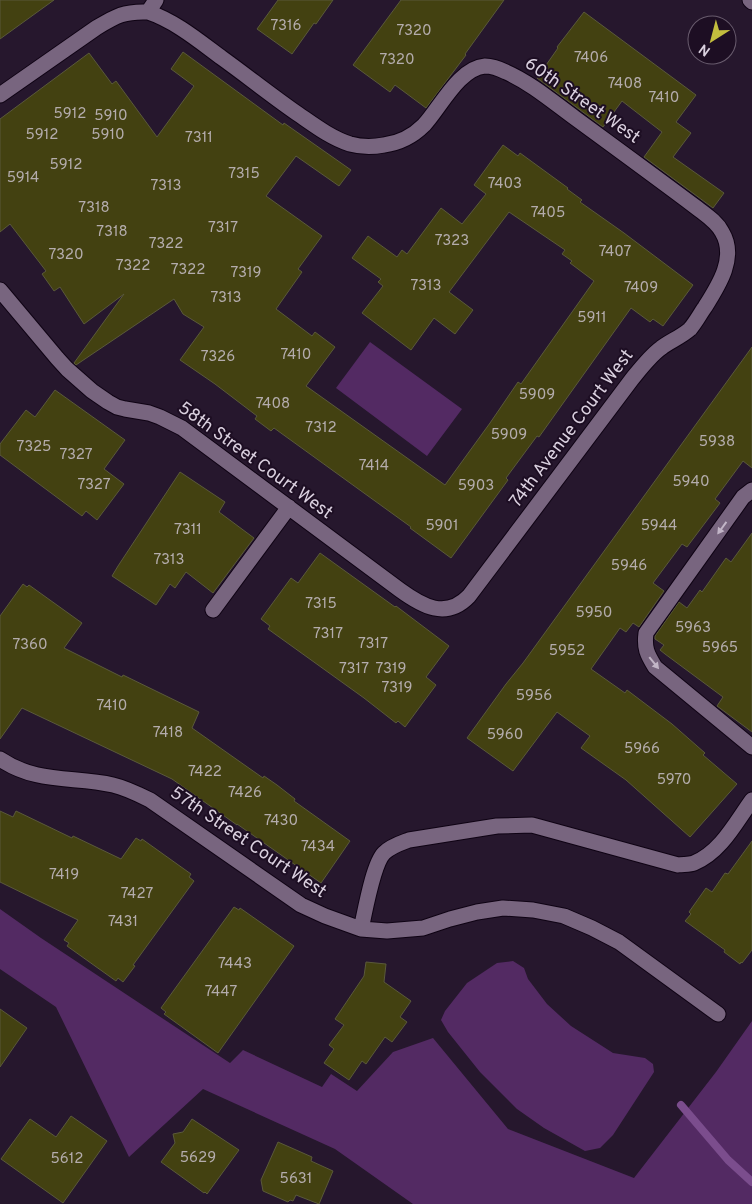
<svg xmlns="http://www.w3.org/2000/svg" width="752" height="1204" font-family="Overpass,sans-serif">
<rect width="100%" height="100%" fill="#26172d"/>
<path fill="#532a63" d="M 370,342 L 462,409 L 427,456 L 336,388 Z
M 0,909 L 41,938 L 230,1063 L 243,1050 L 322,1087 L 331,1074 L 357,1091 L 393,1052 L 433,1038 L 508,1129 L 634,1178 L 716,1072 L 752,1021 L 752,1204 L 413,1204 L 335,1149 L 203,1089 L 129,1157 L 56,1007 L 0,969 Z
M 513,961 L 524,968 L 528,979 L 547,1004 L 571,1026 L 613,1053 L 645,1058 L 653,1064 L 654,1072 L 613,1135 L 600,1148 L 585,1151 L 544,1128 L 517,1109 L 480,1072 L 448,1032 L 441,1020 L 445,1011 L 467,983 L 497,963 Z"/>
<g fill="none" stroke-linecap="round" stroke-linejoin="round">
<path stroke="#7b4d8d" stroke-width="8" d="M 681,1105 L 728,1160 L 752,1182"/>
</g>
<path fill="#434111" stroke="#5a593b" d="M 0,0 L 54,0 L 0,39 Z
M 278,0 L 333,0 L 316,24 L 314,23 L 292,54 L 257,29 Z
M 401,0 L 504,0 L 465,54 L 466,55 L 426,108 L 395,85 L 390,92 L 353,65 Z
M 584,12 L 696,95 L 676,122 L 691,133 L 673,157 L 724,193 L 713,208 L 644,157 L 662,132 L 622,101 L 603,127 L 537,78 L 558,48 L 557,47 Z
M 183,52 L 283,125 L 284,123 L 351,170 L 339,186 L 296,156 L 266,196 L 322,236 L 298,269 L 302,272 L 276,309 L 312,336 L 315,332 L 335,347 L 306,386 L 445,485 L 490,423 L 518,382 L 521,384 L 594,281 L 570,263 L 572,261 L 562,254 L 565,250 L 509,212 L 449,292 L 473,310 L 455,334 L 434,318 L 411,350 L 362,313 L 383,286 L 378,282 L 381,279 L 352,258 L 368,236 L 397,257 L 402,250 L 407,254 L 441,208 L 462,224 L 486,194 L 474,185 L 503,145 L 518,156 L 520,153 L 568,188 L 567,189 L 582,200 L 580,202 L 624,233 L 693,285 L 663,326 L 653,319 L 650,322 L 631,308 L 539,437 L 537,436 L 506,478 L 508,480 L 451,558 L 410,528 L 411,527 L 274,428 L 271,431 L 255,419 L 257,416 L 215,384 L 180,360 L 204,327 L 183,314 L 174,299 L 76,365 L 74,363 L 124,294 L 84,324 L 60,287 L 54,291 L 42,274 L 46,271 L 10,224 L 0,232 L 0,119 L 89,53 L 112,84 L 116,81 L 157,137 L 194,86 L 171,69 Z
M 752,347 L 752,468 L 743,461 L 715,499 L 720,503 L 687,547 L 682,544 L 653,583 L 664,591 L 639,627 L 633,623 L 626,632 L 620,628 L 591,669 L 625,693 L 627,690 L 672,724 L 705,753 L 703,755 L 737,784 L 690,837 L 626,780 L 581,748 L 590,736 L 557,712 L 513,771 L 467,738 L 506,684 L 523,663 Z
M 55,390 L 125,440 L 104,469 L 124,484 L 97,520 L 86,511 L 82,516 L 0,455 L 0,444 L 26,410 L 35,417 Z
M 180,472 L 225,502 L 219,512 L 254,538 L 213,593 L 186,572 L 175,588 L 170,584 L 156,605 L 112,576 L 118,566 Z
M 752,533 L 752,732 L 717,706 L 723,697 L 665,654 L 660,650 L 664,645 L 655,639 L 655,636 L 679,602 L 687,608 L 700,590 L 702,592 L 726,558 L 731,562 Z
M 320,553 L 395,607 L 396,606 L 449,646 L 426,677 L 436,685 L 405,727 L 398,721 L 396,723 L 364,698 L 268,629 L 270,626 L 261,619 L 291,578 L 298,583 Z
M 23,584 L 27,587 L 29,585 L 82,623 L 64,648 L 122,677 L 123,675 L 199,712 L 192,728 L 263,778 L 264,776 L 277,785 L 295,799 L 294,801 L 350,841 L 321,883 L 237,824 L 237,825 L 172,779 L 22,708 L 0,739 L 0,616 Z
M 0,811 L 13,817 L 16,811 L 72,838 L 73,836 L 121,859 L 136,838 L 141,841 L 142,839 L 191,874 L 189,877 L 194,881 L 133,965 L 135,966 L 123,982 L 118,978 L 116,981 L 67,946 L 69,943 L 64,940 L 78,920 L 0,882 Z
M 752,841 L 752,950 L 742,963 L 741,962 L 740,964 L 724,952 L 725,950 L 685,921 L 691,914 L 689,912 L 706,888 L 712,892 L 725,873 L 728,874 Z
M 234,907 L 239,910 L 240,908 L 294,946 L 218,1053 L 164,1014 L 166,1012 L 161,1008 Z
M 366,962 L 386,964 L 384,982 L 411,1001 L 400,1017 L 407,1022 L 392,1042 L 385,1037 L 366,1064 L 362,1061 L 349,1080 L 324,1063 L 334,1049 L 329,1045 L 344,1025 L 335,1019 L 364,976 Z
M 0,1009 L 27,1028 L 0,1067 Z
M 71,1116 L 107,1141 L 63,1203 L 1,1159 L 30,1119 L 56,1137 Z
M 192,1119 L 239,1150 L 207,1194 L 205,1192 L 204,1193 L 161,1162 L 175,1143 L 173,1134 L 183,1132 Z
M 278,1142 L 312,1157 L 311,1161 L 333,1171 L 319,1204 L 296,1195 L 293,1201 L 290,1200 L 288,1202 L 263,1191 L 261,1180 Z"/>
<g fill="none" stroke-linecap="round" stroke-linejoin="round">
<g stroke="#0f0314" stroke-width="17">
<path id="minor" d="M 750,0 L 752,2
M 0,95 L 96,28 C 116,16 124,11 148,12 L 156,0
M 0,290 L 57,358 L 67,369 L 92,391 L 108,402 L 117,407 L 125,409 L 149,413 L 160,417 L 182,428 L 400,590 C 422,606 446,620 469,596 L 632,379 C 641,368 650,356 661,348 C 670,341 681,337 690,329 C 696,322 700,314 705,307 C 719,285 737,257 722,232 C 717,222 706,215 697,208 C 657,178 616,148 575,118 C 553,102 531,83 506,72 C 500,69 492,66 485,66 C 459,68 440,108 424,125 C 413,136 399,143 384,145 C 373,147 361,147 350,144 C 331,138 314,125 298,114 C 272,96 247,76 222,58 C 199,41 175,21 148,12
M 752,490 L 743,497 L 646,633 C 644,648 647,654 655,667 L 752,747
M 213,610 L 289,507
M 0,759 C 37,784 73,776 113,785 C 126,788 138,794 150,800 L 301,905 L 325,916 L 361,929 L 387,931 L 423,928 L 450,919 L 477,912 L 503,908 L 533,910 L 564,916 L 592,928 L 619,942 L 718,1014
M 361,929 C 365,912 373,864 384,853 C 391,846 401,843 409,840 L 497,826 L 532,825 L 678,865 C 683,864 689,865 694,863 C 721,852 736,822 752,800"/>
</g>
<use href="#minor" stroke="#78657f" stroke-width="15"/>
</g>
<defs><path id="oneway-solid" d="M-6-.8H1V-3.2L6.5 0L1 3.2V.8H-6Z" transform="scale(1.25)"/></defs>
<g fill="#c2b5c7">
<use href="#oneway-solid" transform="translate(722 528) rotate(126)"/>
<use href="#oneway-solid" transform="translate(654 663) rotate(51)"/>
</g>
<g text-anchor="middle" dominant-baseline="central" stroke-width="4" stroke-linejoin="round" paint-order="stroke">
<g font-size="15" fill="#b4acac">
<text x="286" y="26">7316</text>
<text x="414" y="31">7320</text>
<text x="591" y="58">7406</text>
<text x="397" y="60">7320</text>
<text x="625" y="84">7408</text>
<text x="664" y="98">7410</text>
<text x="70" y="114">5912</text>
<text x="111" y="116">5910</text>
<text x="42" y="135">5912</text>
<text x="108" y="135">5910</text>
<text x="199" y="138">7311</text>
<text x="66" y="165">5912</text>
<text x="244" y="174">7315</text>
<text x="23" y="178">5914</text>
<text x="505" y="184">7403</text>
<text x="166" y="186">7313</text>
<text x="94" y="208">7318</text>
<text x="548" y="213">7405</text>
<text x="223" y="228">7317</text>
<text x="112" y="232">7318</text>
<text x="452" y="241">7323</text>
<text x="166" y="244">7322</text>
<text x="615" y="252">7407</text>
<text x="66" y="255">7320</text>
<text x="133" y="266">7322</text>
<text x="188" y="270">7322</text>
<text x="246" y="273">7319</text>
<text x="426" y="286">7313</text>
<text x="641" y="288">7409</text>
<text x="226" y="298">7313</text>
<text x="592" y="318">5911</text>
<text x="296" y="355">7410</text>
<text x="218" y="357">7326</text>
<text x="537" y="395">5909</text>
<text x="273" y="404">7408</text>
<text x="321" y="428">7312</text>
<text x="509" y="435">5909</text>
<text x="717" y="442">5938</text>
<text x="34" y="447">7325</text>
<text x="76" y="455">7327</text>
<text x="374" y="466">7414</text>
<text x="691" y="482">5940</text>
<text x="94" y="485">7327</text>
<text x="476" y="486">5903</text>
<text x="442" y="526">5901</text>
<text x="659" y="526">5944</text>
<text x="188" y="530">7311</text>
<text x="169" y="560">7313</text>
<text x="629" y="566">5946</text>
<text x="321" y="604">7315</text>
<text x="594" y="613">5950</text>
<text x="693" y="628">5963</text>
<text x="328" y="634">7317</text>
<text x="373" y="644">7317</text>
<text x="30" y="645">7360</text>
<text x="720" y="648">5965</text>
<text x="567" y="651">5952</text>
<text x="354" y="669">7317</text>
<text x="391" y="669">7319</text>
<text x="397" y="688">7319</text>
<text x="534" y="696">5956</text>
<text x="112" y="706">7410</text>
<text x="168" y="733">7418</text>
<text x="505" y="735">5960</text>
<text x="642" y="749">5966</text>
<text x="205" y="772">7422</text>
<text x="674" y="780">5970</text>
<text x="245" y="793">7426</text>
<text x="281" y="821">7430</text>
<text x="318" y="847">7434</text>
<text x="64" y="875">7419</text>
<text x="137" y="894">7427</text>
<text x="123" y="922">7431</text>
<text x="235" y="964">7443</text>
<text x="221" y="992">7447</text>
<text x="198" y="1158">5629</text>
<text x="67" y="1159">5612</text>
<text x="296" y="1179">5631</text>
</g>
<g font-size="18" fill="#dad0df" stroke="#1d0e23">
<text transform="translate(582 101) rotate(35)">60th Street West</text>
<text transform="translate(572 429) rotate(-53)">74th Avenue Court West</text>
<text transform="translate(255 461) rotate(36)">58th Street Court West</text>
<text transform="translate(248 843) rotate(34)">57th Street Court West</text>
</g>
</g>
<g transform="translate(712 40) rotate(216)"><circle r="24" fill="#1d0e23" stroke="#695c6e"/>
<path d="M0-4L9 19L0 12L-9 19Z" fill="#c3bd3e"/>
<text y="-8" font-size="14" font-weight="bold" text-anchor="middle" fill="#dad0df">N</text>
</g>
</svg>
